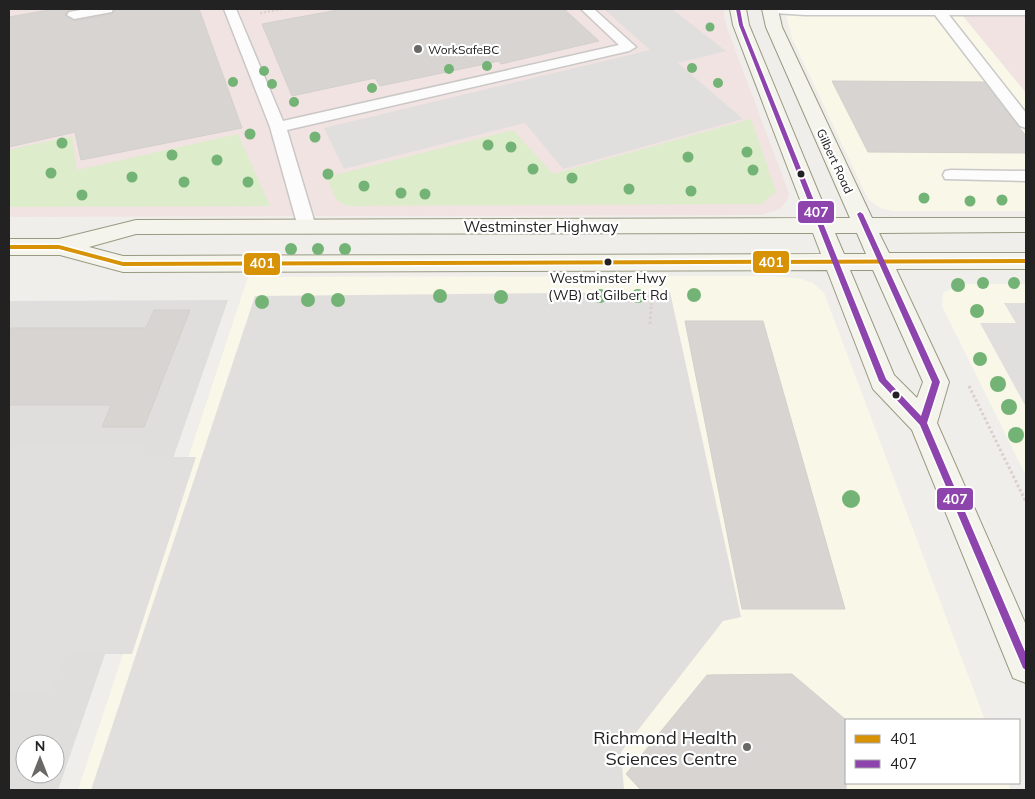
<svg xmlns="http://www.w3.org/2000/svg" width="1035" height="799" font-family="Mulish,sans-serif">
<rect width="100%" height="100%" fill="#f0eeeb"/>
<path fill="#dfdedc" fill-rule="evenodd" d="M 228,300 L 58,790 L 9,790 L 9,301 ZM 25,744 L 55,744 L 55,774 L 25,774 Z"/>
<path fill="#f1e3e1" d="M 9,9 L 723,9 L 727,28 L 789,193 L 788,199 L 780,209 L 761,215 L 9,217 Z
M 962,15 L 1026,15 L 1026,93 Z"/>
<path fill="#f8f7e8" d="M 786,15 L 962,15 L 1026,93 L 1026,211 L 892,211 L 880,208 L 868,199 L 792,38 Z
M 775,276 L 801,279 L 813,283 L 824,293 L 985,720 L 846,720 L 846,783 L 1008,783 L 1011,790 L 78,790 L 248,277 Z
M 959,284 L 1026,284 L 1026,476 L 942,306 L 943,293 Z"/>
<path fill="#ddeccb" d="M 751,119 L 776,192 L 761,204 L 347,206 L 336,200 L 327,177 L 513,130 L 553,174 Z
M 238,134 L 270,206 L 9,207 L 9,150 L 72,136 L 77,170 Z"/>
<path fill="#e0dfde" d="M 604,9 L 672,9 L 726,51 L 678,63 L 743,119 L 563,169 L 525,123 L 344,169 L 324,128 L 650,50 Z
M 670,292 L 741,617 L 723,621 L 621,752 L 624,790 L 91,790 L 255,296 Z
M 1004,303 L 1026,303 L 1026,407 L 980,323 L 1016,323 Z
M 9,446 L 146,446 L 142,457 L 196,457 L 132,654 L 66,654 L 51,692 L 9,692 Z"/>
<path fill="#d7d4d2" stroke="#d3d0cc" d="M 55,9 L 77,9 L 69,10 L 65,14 L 66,17 L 74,21 L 112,14 L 115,9 L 199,9 L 242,128 L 81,160 L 75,132 L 9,147 L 9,17 Z
M 343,9 L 564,9 L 599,41 L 501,64 L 499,61 L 380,86 L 375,78 L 292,96 L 262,24 Z
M 832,81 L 984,82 L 1026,136 L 1026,153 L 868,152 Z
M 154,310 L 190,310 L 144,427 L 102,427 L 111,405 L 9,405 L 9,328 L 146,328 Z
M 685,321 L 763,321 L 845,609 L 742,609 Z
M 792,674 L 846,720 L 846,790 L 641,790 L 626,774 L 707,675 Z"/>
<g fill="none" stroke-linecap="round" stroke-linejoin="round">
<g stroke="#c9c8c7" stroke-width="3">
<path id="service" d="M 87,9 L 113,9 L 112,12 L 74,19 L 67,15 L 69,12 Z
M 224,9 L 236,9 L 283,121 L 619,45 L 581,9 L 594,9 L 636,47 L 629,51 L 287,130 L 316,227 L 313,231 L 307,233 L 301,231 L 298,227 L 270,127 Z
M 768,9 L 1026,9 L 1026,15 L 949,15 L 1026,113 L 1026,128 L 1020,126 L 935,15 L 805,15 L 774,13 L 769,12 Z
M 951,170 L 1026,171 L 1026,181 L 945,179 L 943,175 L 945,171 Z"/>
</g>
<g stroke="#999a82" stroke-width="2">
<path id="secondary" d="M 730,9 L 746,9 L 749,25 L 829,218 L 850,218 L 766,27 L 762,9 L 778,9 L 782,27 L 872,218 L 1026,218 L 1026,232 L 879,233 L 889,253 L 1026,253 L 1026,269 L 896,269 L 949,382 L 937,423 L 1026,625 L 1026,683 L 1013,678 L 912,430 L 873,389 L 870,381 L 827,270 L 123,272 L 60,255 L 9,255 L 9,239 L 59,239 L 136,220 L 807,218 L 733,25 ZM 813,233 L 821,254 L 123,256 L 89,247 L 136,234 ZM 835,233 L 857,233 L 866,254 L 844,254 ZM 850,270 L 873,270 L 923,382 L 917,398 L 894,375 Z"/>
</g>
<path stroke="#dccecd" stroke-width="2" stroke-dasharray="2 2" stroke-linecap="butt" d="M 260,13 L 284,9"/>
<path stroke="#dccecd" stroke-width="2.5" stroke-dasharray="2 2" stroke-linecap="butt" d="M 651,309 L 653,290"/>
<path stroke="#dccecd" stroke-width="3" stroke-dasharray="2.5 2.5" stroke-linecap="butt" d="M 650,324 L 651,307
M 969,386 L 1026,502"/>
<use href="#service" fill="#fdfcfc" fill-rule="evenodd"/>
<use href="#secondary" fill="#f4f4ed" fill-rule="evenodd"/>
<g stroke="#fff" stroke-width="3">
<path id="bus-1" d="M 9,245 L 59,245 L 123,262 L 1026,259 L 1026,263 L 123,266 L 59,249 L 9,249 Z"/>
</g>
<g stroke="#fff" stroke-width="3">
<path id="bus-2" d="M 736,9 L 740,9 L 743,25 L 886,379 L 921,416 L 932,382 L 857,214 L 860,212 L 863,214 L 940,382 L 927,423 L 1026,654 L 1026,670 L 1023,668 L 920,425 L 879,381 L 739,25 Z"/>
</g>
<use href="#bus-1" fill="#d79205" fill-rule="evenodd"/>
<use href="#bus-2" fill="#8e44ad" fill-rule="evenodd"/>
</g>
<g fill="#73b476">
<circle cx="710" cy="27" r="4.5"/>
<circle cx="487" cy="66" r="5"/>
<circle cx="692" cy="68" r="5"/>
<circle cx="449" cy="69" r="5"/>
<circle cx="264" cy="71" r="5"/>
<circle cx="233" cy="82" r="5"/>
<circle cx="718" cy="83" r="5"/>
<circle cx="272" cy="84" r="5"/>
<circle cx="372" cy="88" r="5"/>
<circle cx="294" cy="102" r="5"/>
<circle cx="250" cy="134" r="5.5"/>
<circle cx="315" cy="137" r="5.5"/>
<circle cx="62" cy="143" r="5.5"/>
<circle cx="488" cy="145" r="5.5"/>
<circle cx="511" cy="147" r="5.5"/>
<circle cx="747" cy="152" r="5.5"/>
<circle cx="172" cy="155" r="5.5"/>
<circle cx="688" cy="157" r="5.5"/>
<circle cx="217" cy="160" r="5.5"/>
<circle cx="533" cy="169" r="5.5"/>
<circle cx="753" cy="170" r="5.5"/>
<circle cx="51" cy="173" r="5.5"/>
<circle cx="328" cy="174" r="5.5"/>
<circle cx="132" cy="177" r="5.5"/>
<circle cx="572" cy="178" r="5.5"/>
<circle cx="184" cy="182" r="5.5"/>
<circle cx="248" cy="182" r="5.5"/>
<circle cx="364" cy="186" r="5.5"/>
<circle cx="629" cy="189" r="5.5"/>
<circle cx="691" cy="191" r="5.5"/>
<circle cx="401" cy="193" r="5.5"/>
<circle cx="425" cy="194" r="5.5"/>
<circle cx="82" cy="195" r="5.5"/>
<circle cx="924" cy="198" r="5.5"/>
<circle cx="1002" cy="200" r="5.5"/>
<circle cx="970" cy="201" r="5.5"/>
<circle cx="291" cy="249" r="6"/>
<circle cx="318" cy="249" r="6"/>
<circle cx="345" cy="249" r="6"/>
<circle cx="983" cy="283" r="6"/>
<circle cx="1014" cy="283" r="6"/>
<circle cx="958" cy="285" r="7"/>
<circle cx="694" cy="295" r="7"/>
<circle cx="440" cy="296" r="7"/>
<circle cx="600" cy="296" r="7"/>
<circle cx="638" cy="296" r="7"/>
<circle cx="501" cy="297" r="7"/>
<circle cx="308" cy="300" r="7"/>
<circle cx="338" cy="300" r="7"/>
<circle cx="262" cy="302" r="7"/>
<circle cx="977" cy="311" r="7"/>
<circle cx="980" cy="359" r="7"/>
<circle cx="998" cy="384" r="8"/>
<circle cx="1009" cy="407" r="8"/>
<circle cx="1016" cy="435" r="8"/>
<circle cx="851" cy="499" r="9"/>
</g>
<g fill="#6a6968" stroke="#fff" stroke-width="2">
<circle cx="418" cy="49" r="5"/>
<circle cx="747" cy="747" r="5"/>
</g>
<g fill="#222" stroke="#fff" stroke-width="2">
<circle cx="801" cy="174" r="4.5"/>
<circle cx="608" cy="262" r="4.5"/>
<circle cx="896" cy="395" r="4.5"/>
</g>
<g text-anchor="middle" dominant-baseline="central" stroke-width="4.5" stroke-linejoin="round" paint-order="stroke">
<g font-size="12" fill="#222" stroke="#fff" text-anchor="start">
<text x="428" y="49">WorkSafeBC</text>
</g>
<g font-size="12" fill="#222" stroke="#fff">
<text transform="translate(835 161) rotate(65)">Gilbert Road</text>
</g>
<g font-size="14" fill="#222" stroke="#fff">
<text x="608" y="278">Westminster Hwy<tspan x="608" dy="17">(WB) at Gilbert Rd</tspan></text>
</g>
<g font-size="15" fill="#222" stroke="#fff">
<text x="541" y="226">Westminster Highway</text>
</g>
<g font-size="18" fill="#222" stroke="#fff" text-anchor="end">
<text x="737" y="737">Richmond Health<tspan x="737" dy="21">Sciences Centre</tspan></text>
</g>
</g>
<g stroke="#fff" stroke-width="2">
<rect x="797" y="200" width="38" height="24" rx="5" fill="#8e44ad"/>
<rect x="752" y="250" width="38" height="24" rx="5" fill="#d79205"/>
<rect x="243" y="252" width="38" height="24" rx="5" fill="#d79205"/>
<rect x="936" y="487" width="38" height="24" rx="5" fill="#8e44ad"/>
</g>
<g font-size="14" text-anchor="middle" font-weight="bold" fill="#fff">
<text x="816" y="217">407</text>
<text x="771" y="267">401</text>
<text x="262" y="268">401</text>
<text x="955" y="504">407</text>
</g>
<rect width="1035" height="799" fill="none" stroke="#222222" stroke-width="20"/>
<rect x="845" y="719" width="175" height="65" fill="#ffffff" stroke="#a7a7a7"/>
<rect x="855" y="735" width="25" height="8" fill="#d79205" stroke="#a7a7a7"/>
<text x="890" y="744" font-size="15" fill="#222222">401</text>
<rect x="855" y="760" width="25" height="8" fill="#8e44ad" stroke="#a7a7a7"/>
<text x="890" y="769" font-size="15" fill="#222222">407</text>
<g transform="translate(40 759)"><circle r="24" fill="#ffffff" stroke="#a7a7a7"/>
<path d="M0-4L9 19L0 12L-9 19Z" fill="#6a6968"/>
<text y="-8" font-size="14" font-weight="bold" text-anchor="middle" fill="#222222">N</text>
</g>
</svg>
